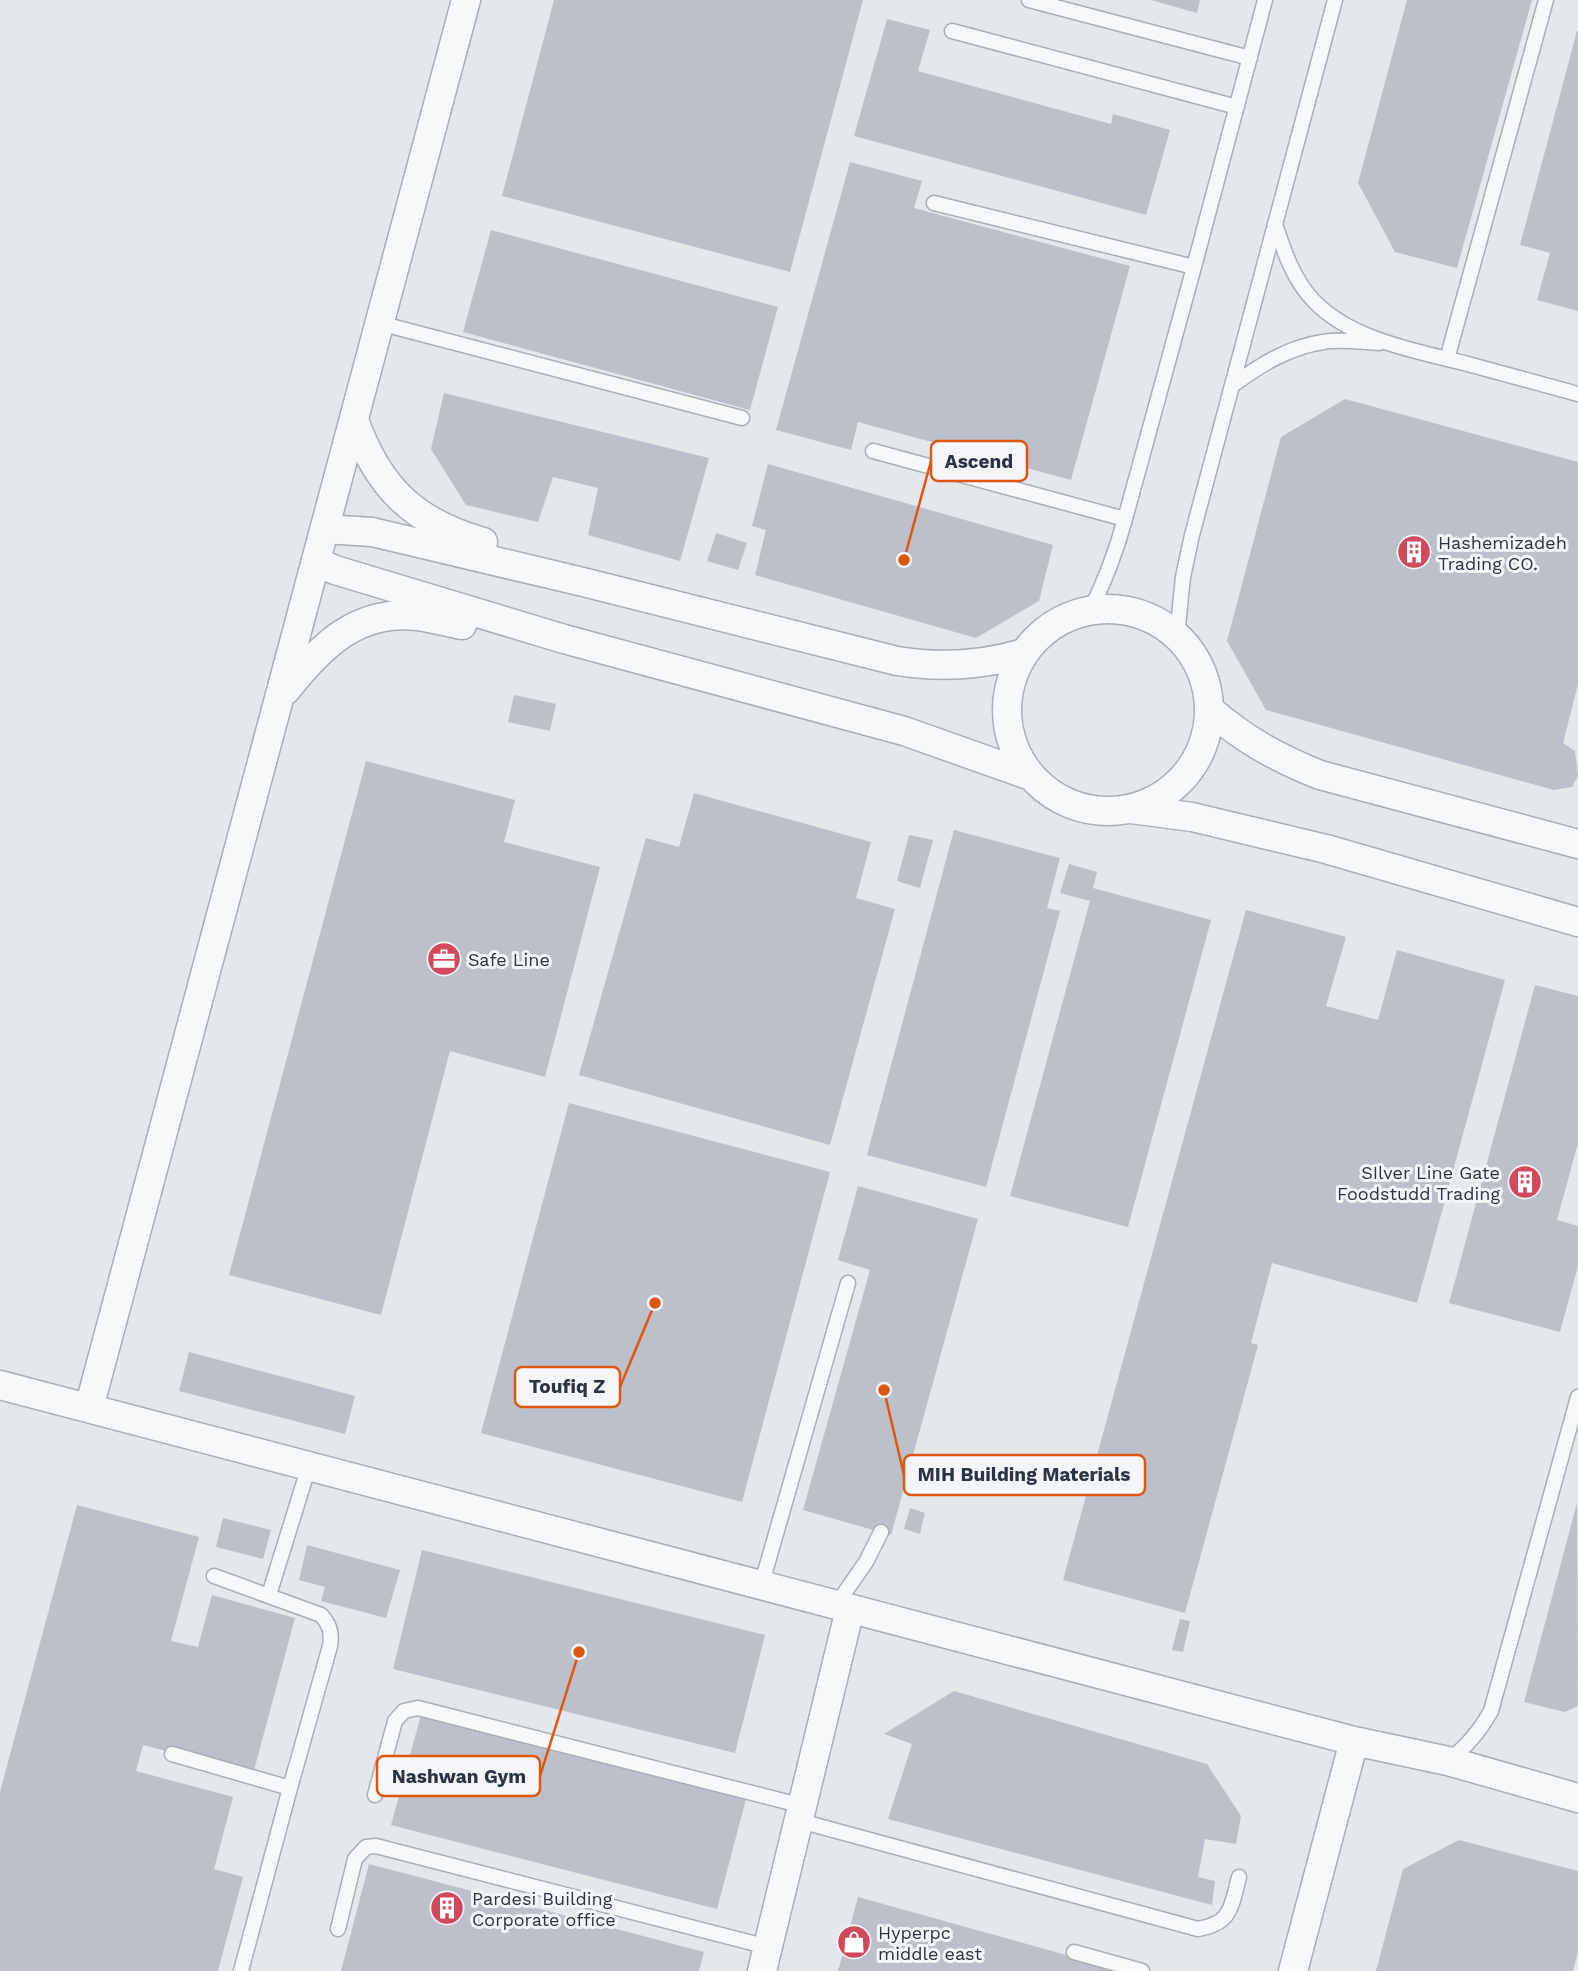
<svg xmlns="http://www.w3.org/2000/svg" width="1578" height="1971" font-family="'Work Sans',sans-serif">
<rect width="100%" height="100%" fill="#e4e7ec"/>
<path fill="#bbc0ca" d="M 554,0 L 863,0 L 790,272 L 502,196 Z
M 1151,0 L 1200,0 L 1197,13 Z
M 1407,0 L 1532,0 L 1457,268 L 1395,252 L 1358,183 Z
M 887,19 L 930,30 L 918,71 L 1111,124 L 1113,114 L 1170,130 L 1146,215 L 854,136 Z
M 1577,31 L 1578,31 L 1578,311 L 1537,300 L 1550,253 L 1520,245 Z
M 850,162 L 922,181 L 914,208 L 1130,266 L 1071,480 L 858,422 L 851,450 L 776,430 Z
M 491,230 L 778,307 L 750,410 L 463,332 Z
M 444,393 L 709,458 L 680,561 L 588,535 L 598,488 L 553,477 L 538,522 L 466,505 L 431,449 Z
M 1345,399 L 1578,462 L 1578,684 L 1563,743 L 1575,751 L 1578,775 L 1572,787 L 1554,790 L 1266,710 L 1227,641 L 1281,437 Z
M 768,464 L 1053,545 L 1039,601 L 976,638 L 755,575 L 766,530 L 752,526 Z
M 716,533 L 747,543 L 738,570 L 707,561 Z
M 514,695 L 556,704 L 550,731 L 508,722 Z
M 366,761 L 515,800 L 504,842 L 600,867 L 545,1077 L 450,1051 L 381,1315 L 229,1275 Z
M 694,793 L 871,842 L 856,898 L 895,909 L 830,1145 L 579,1075 L 646,838 L 679,847 Z
M 954,830 L 1060,858 L 1047,908 L 1060,911 L 986,1187 L 867,1155 Z
M 909,835 L 933,840 L 920,888 L 897,881 Z
M 1069,864 L 1097,872 L 1093,888 L 1211,920 L 1128,1227 L 1010,1196 L 1090,901 L 1060,893 Z
M 1246,910 L 1346,937 L 1326,1006 L 1378,1020 L 1397,950 L 1505,980 L 1417,1303 L 1272,1263 L 1251,1343 L 1258,1345 L 1185,1613 L 1063,1580 Z
M 1535,985 L 1578,996 L 1578,1143 L 1557,1220 L 1578,1226 L 1578,1266 L 1560,1332 L 1449,1303 Z
M 569,1103 L 830,1172 L 742,1502 L 481,1433 Z
M 858,1186 L 978,1219 L 891,1535 L 803,1510 L 870,1270 L 838,1260 Z
M 189,1352 L 355,1396 L 345,1434 L 179,1391 Z
M 1577,1503 L 1578,1706 L 1565,1712 L 1524,1702 Z
M 77,1505 L 199,1537 L 171,1641 L 198,1647 L 212,1595 L 295,1618 L 253,1774 L 143,1745 L 136,1771 L 233,1797 L 214,1869 L 243,1877 L 218,1971 L 0,1971 L 0,1792 Z
M 910,1508 L 925,1513 L 920,1534 L 904,1529 Z
M 223,1518 L 271,1530 L 263,1559 L 216,1547 Z
M 307,1545 L 400,1570 L 386,1618 L 321,1601 L 325,1587 L 299,1580 Z
M 422,1550 L 765,1635 L 735,1753 L 393,1669 Z
M 1180,1619 L 1190,1621 L 1183,1652 L 1172,1650 Z
M 954,1691 L 1207,1764 L 1241,1816 L 1236,1844 L 1205,1839 L 1198,1877 L 1215,1881 L 1212,1905 L 888,1819 L 912,1744 L 884,1734 Z
M 421,1715 L 746,1799 L 717,1909 L 391,1825 Z
M 1459,1840 L 1578,1871 L 1578,1952 L 1573,1971 L 1376,1971 L 1403,1869 Z
M 369,1864 L 704,1952 L 699,1971 L 341,1971 Z
M 858,1897 L 1120,1970 L 1120,1971 L 838,1971 Z"/>
<g fill="none" stroke-linecap="round" stroke-linejoin="round">
<g stroke="#a9aeb7" stroke-width="17">
<path id="service" d="M 1029,0 L 1250,58
M 952,31 L 1237,107
M 934,203 L 1194,267
M 1275,224 C 1284,251 1293,279 1313,300 C 1349,339 1415,351 1464,363 C 1502,373 1540,384 1578,394
M 379,323 L 742,418
M 1447,359 L 1546,0
M 1233,385 C 1260,365 1289,347 1323,342 C 1341,339 1361,342 1379,343
M 873,451 L 1125,519
M 1090,611 C 1105,581 1116,552 1125,519 L 1194,267 L 1265,0
M 1177,636 L 1183,577 L 1192,535 L 1335,0
M 214,1576 L 321,1615 C 330,1625 332,1633 330,1646 L 290,1788 L 241,1971
M 761,1586 L 848,1283
M 269,1595 L 309,1466
M 836,1605 L 866,1562 L 881,1532
M 172,1754 L 290,1788
M 1448,1761 C 1467,1746 1479,1732 1491,1711 L 1578,1397
M 375,1795 L 395,1721 L 404,1711 L 418,1708 L 803,1806
M 800,1821 L 1198,1929 C 1232,1923 1231,1907 1239,1877
M 338,1929 L 355,1859 L 366,1847 L 376,1846 L 768,1947
M 1074,1952 L 1142,1971"/>
</g>
<g stroke="#a9aeb7" stroke-width="31">
<path id="minor" d="M 354,420 C 378,487 413,522 483,542
M 325,529 L 372,532 L 583,582 L 897,661 C 941,668 981,666 1024,653
M 317,562 L 335,570 L 564,639 L 904,731 L 1031,776
M1007 710a101 101 0 1 1 202 0a101 101 0 1 1-202 0Z
M 286,690 C 321,646 357,609 418,616 C 433,618 447,622 462,625
M 1210,710 C 1245,740 1277,758 1320,775 L 1578,844
M 1131,809 L 1192,817 L 1326,849 L 1578,922
M 0,1385 L 1354,1741 L 1448,1761 L 1578,1798
M 89,1408 L 466,0
M 762,1971 L 850,1609
M 1293,1971 L 1354,1741"/>
</g>
<use href="#service" stroke="#f7f8fa" stroke-width="14"/>
<use href="#minor" stroke="#f7f8fa" stroke-width="28"/>
</g>
<defs>
<g id="building-disc" transform="scale(1.75)"><circle r="9.5" fill="#d1495b" stroke="#f4f6f9"/><path d="M-4-6H4V6H1V3H-1V6H-4ZM-2.5-4.3h1.7v1.8h-1.7ZM.8-4.3h1.7v1.8H.8ZM-2.5-1h1.7V.8h-1.7ZM.8-1h1.7V.8H.8Z" fill="#fff"/></g>
<g id="office-disc" transform="scale(1.75)"><circle r="9.5" fill="#d1495b" stroke="#f4f6f9"/><path d="M-6-3h4V-5.5h4V-3h4V5H-6ZM-1-4.5V-3h2v-1.5ZM-6 0V1H6V0Z" fill="#fff"/></g>
<g id="shop-disc" transform="scale(1.75)"><circle r="9.5" fill="#d1495b" stroke="#f4f6f9"/><path d="M-5-2.5h2.3a2.7 3.5 0 0 1 5.4 0H5L5.5 6h-11ZM-1.5-2.5h3a1.5 2.3 0 0 0-3 0Z" fill="#fff"/></g>
</defs>
<g fill-rule="evenodd">
<use href="#building-disc" x="1414" y="552"/>
<use href="#office-disc" x="444" y="959"/>
<use href="#building-disc" x="1525" y="1182"/>
<use href="#building-disc" x="447" y="1908"/>
<use href="#shop-disc" x="854" y="1942"/>
</g>
<g text-anchor="middle" dominant-baseline="central" stroke-width="6" stroke-linejoin="round" paint-order="stroke">
<g font-size="18" fill="#2b3445" stroke="#f4f6f9" text-anchor="start">
<text x="1438" y="542">Hashemizadeh<tspan x="1438" dy="21">Trading CO.</tspan></text>
<text x="468" y="959">Safe Line</text>
<text x="1500" y="1172" text-anchor="end">SIlver Line Gate<tspan x="1500" dy="21">Foodstudd Trading</tspan></text>
<text x="472" y="1898">Pardesi Building<tspan x="472" dy="21">Corporate office</tspan></text>
<text x="878" y="1932">Hyperpc<tspan x="878" dy="21">middle east</tspan></text>
</g>
</g>
<path fill="none" stroke="#df570f" stroke-width="2.5" d="M904 560L931 461M655 1303L620 1387M884 1390L904 1475M579 1652L540 1776"/>
<g fill="#df570f" stroke="#f4f6f9" stroke-width="2.5">
<circle cx="904" cy="560" r="7"/>
<circle cx="655" cy="1303" r="7"/>
<circle cx="884" cy="1390" r="7"/>
<circle cx="579" cy="1652" r="7"/>
</g>
<g fill="#f4f6f9" stroke="#df570f" stroke-width="2.5">
<rect x="931" y="441" width="96" height="40" rx="7"/>
<rect x="515" y="1367" width="105" height="40" rx="7"/>
<rect x="904" y="1455" width="241" height="40" rx="7"/>
<rect x="377" y="1756" width="163" height="40" rx="7"/>
</g>
<g font-size="19" text-anchor="middle" font-weight="bold" fill="#2b3445">
<text x="979" y="468">Ascend</text>
<text x="567" y="1393">Toufiq Z</text>
<text x="1024" y="1481">MIH Building Materials</text>
<text x="459" y="1783">Nashwan Gym</text>
</g>
</svg>
